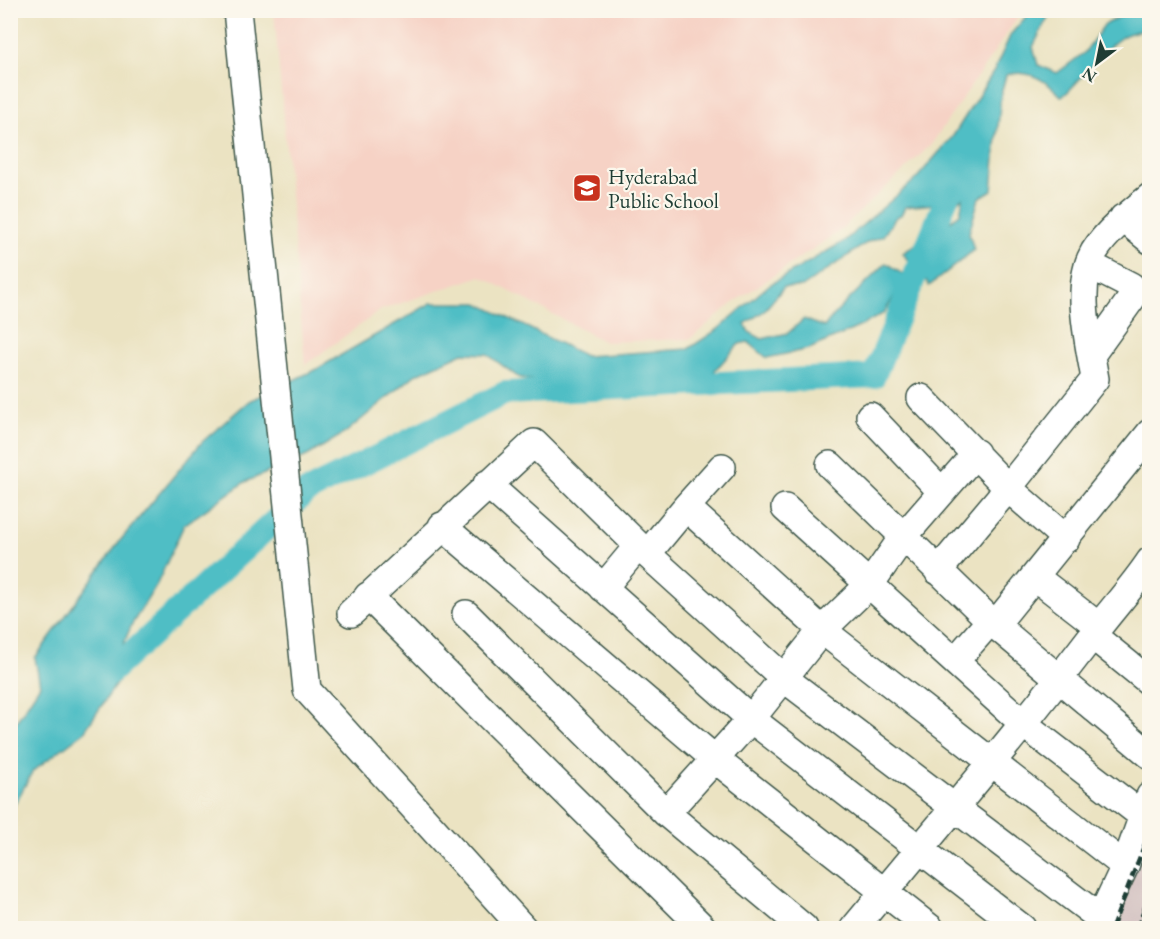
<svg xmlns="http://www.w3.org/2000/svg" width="1160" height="939" font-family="'EB Garamond',serif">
<rect width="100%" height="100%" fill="#fbf7ec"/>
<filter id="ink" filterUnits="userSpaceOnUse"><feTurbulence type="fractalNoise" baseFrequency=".0167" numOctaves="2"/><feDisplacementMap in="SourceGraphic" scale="12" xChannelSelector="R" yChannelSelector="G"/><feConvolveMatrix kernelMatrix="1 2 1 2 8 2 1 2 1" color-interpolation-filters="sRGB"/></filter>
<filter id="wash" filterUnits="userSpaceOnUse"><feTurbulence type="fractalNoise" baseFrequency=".008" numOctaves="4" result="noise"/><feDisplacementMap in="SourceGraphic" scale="24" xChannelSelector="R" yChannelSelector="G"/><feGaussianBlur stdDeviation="1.35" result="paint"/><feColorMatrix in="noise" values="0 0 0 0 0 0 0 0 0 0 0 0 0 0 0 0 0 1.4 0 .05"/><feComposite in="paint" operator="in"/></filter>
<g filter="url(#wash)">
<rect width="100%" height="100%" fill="#ebe3c2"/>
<path fill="#f6d2c5" d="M 274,11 L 274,10 L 1022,11 L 931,145 L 838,232 L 733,303 L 690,339 L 605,342 L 481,276 L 381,310 L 305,365 Z"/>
<path fill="#d1bfbf" d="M 1149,815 L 1149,912 L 1143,928 L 1104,928 Z"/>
<path fill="#4fbec5" stroke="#377e7c" stroke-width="1.5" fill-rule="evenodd" d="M 1031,11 L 1051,11 L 1033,47 L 1038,65 L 1057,73 L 1085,52 L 1104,25 L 1131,11 L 1149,13 L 1149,28 C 1141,31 1130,32 1122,37 C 1098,53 1083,79 1062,97 C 1046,80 1029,69 1006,75 L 1001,94 L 992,190 L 979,198 L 969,233 L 974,250 L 929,286 L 925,278 L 915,280 L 912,294 L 899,289 L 884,313 L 861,326 L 809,349 L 767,358 L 748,342 L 739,344 L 708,378 L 609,377 L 544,383 L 518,377 L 487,354 L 463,353 L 415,375 L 345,433 L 307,456 L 245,482 L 184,525 L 157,584 L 132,624 L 118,657 L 122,675 L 84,732 L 33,771 L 11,811 L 11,730 L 40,685 L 35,658 L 119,542 L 202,442 L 249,401 L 317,369 L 431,303 L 478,303 L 585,356 L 688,349 L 717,330 L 769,285 L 843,242 L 916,179 L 953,136 L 994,71 L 1011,34 ZM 963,198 L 960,214 L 903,253 L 910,264 L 904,275 L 886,263 C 865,285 843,303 824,327 L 804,319 L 788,333 L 762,339 L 749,332 L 745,324 L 764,311 L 784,287 L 802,287 L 868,242 L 883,236 L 896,217 L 901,215 L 905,207 L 934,204 L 948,206 Z"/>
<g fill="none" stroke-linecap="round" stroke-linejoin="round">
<path stroke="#4fbec5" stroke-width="24" d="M 95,687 L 306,492 L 505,393 L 874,376 L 956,175"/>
</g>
</g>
<g filter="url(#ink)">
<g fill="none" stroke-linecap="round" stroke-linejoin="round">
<g stroke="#3e5649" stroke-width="30">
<path id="minor" d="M 237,10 L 307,690 L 523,928
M 1123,218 L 1150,240
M 1090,265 L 1131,286 L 1132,298 L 1091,355
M 921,398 L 1008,488 L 1095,379 C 1089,342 1074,286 1094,252 C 1107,231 1130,213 1150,197
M 870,416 L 942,492
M 830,465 L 995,625 L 1150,755
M 487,484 L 751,719 L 1022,928
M 686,507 L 722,467
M 785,508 L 1025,725 L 1143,816
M 442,526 L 716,760 L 930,928
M 647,554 L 686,507 L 822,630 L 1125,866
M 938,571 L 1008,488 L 1066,539
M 1035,577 L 1097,625 L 1092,635 L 1150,682
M 603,588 L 638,546
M 368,596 L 703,928
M 351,613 L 534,443 L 647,554 L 785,679 L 1100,918
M 466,614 L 666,813 L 804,928
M 995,625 L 1150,433
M 955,661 L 990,621
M 666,813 L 751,719 L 822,630 L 871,583 L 903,537 L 976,453
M 854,928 C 934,832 1015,737 1091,637 C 1110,611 1132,588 1150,561
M 1096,928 L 1125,866 L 1150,796"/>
</g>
<use href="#minor" stroke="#fff" stroke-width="27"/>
<path stroke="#1f3d34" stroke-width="4.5" stroke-dasharray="9 4.5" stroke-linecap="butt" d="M 1112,928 L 1150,831
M 1137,928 L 1150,894"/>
</g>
</g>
<defs>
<g id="school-square" transform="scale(1.5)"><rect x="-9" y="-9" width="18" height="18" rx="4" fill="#c8321e" stroke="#fbf7ec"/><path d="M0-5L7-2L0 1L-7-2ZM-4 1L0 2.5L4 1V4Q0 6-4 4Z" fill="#fff"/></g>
</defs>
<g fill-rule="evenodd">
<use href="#school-square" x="587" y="188"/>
</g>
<g text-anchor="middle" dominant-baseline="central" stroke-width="4.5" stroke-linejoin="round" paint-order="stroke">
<g font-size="21" fill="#1f3d34" stroke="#fbf7ec" text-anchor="start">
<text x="608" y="176">Hyderabad<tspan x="608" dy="24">Public School</tspan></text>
</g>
</g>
<rect width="1160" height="939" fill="none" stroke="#fbf7ec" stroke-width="36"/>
<g transform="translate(1097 63) rotate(212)" stroke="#fbf7ec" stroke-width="4.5" paint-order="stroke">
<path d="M0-4.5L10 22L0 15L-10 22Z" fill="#1f3d34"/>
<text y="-9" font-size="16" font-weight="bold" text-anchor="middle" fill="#1f3d34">N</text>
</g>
</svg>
